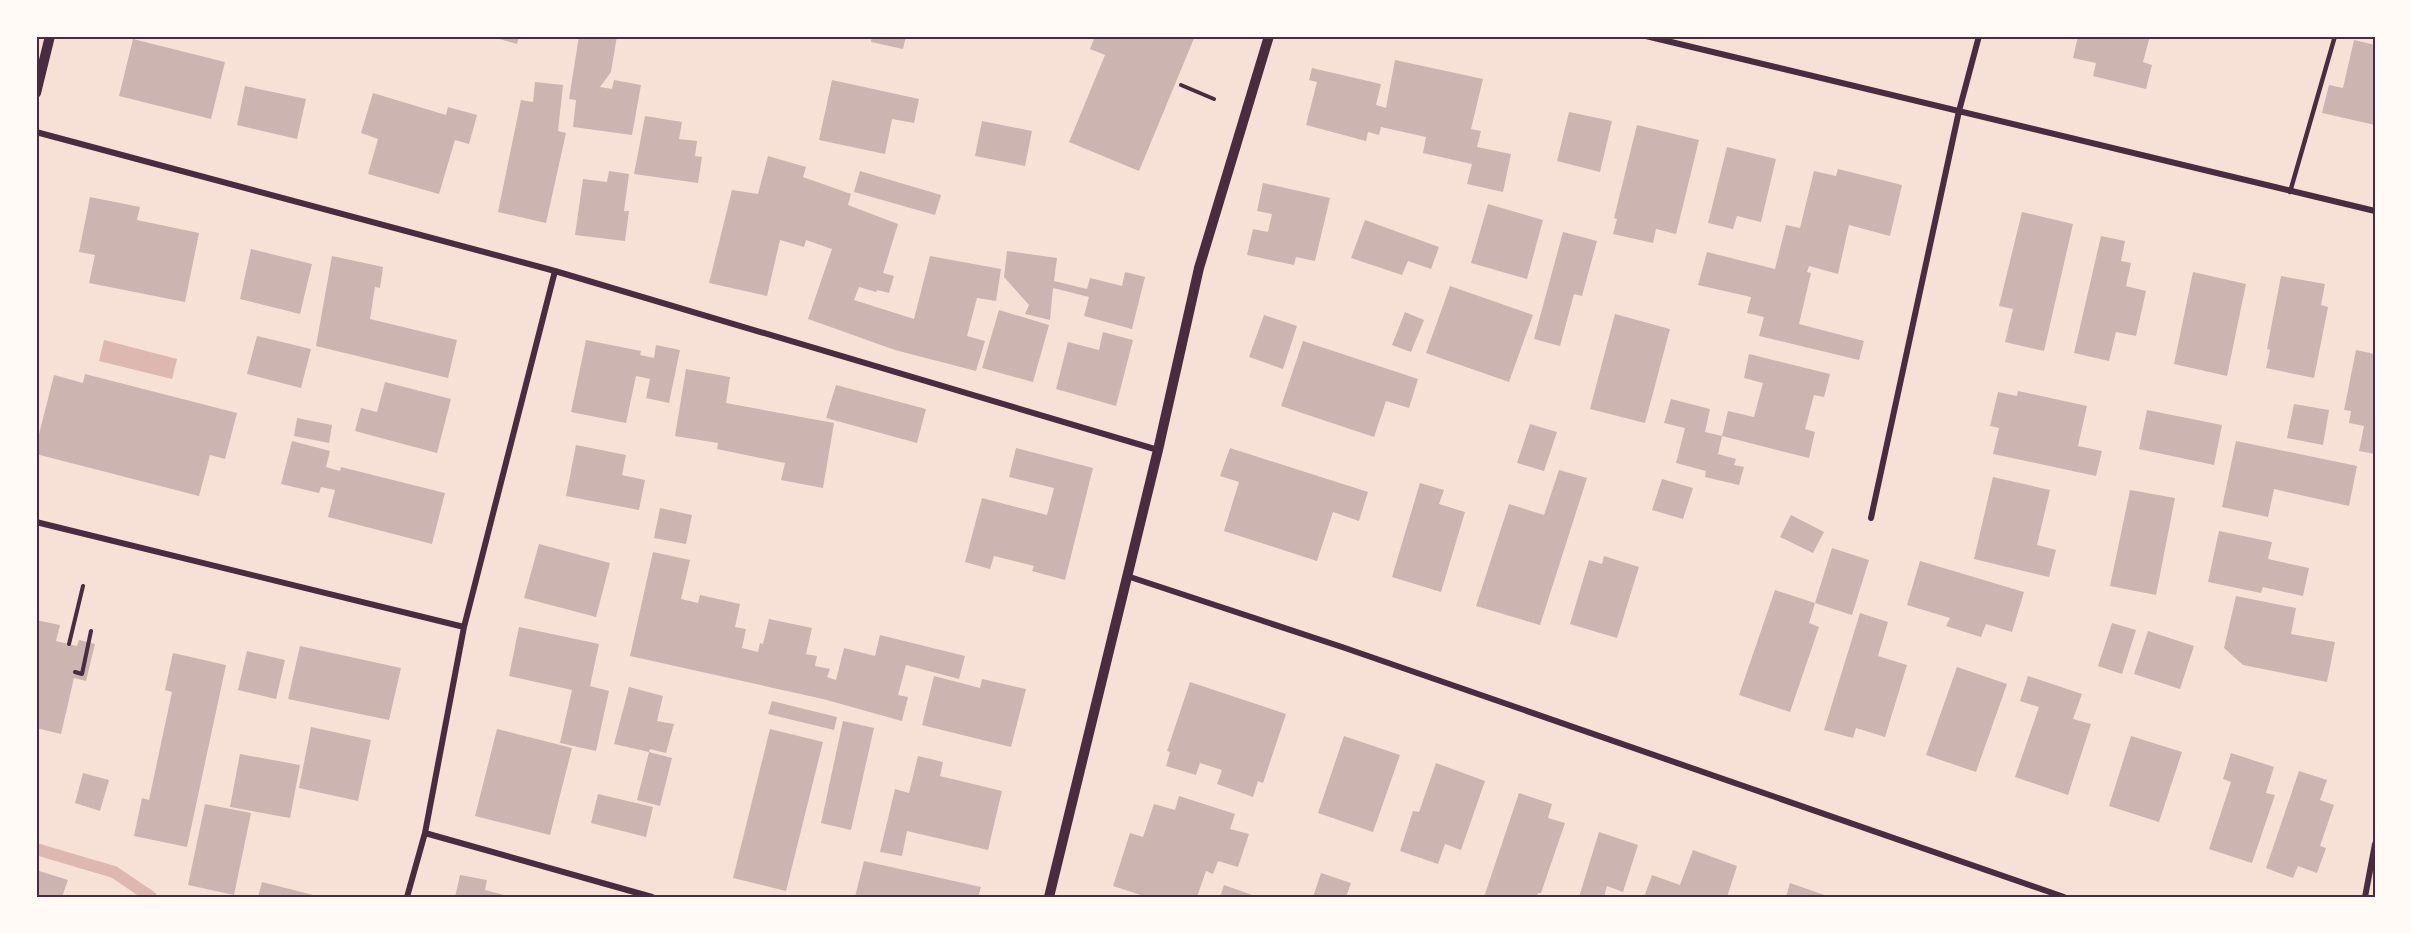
<svg xmlns="http://www.w3.org/2000/svg" width="2411" height="933" font-family="Ubuntu,sans-serif">
<rect width="100%" height="100%" fill="#f7e1d7"/>
<path fill="#dcb8b0" d="M 104,340 L 177,359 L 172,379 L 99,361 Z"/>
<g fill="none" stroke-linecap="round" stroke-linejoin="round">
<path stroke="#dcb8b0" stroke-width="12" d="M 36,849 L 114,872 L 151,897"/>
</g>
<path fill="#ccb4b1" d="M 488,36 L 519,36 L 517,44 Z
M 579,36 L 617,36 L 611,72 L 600,87 L 612,89 L 614,80 L 641,85 L 632,135 L 573,127 L 576,100 L 569,99 Z
M 872,36 L 906,36 L 903,49 L 871,42 Z
M 1095,36 L 1195,36 L 1139,171 L 1069,142 L 1105,55 L 1090,49 Z
M 2078,36 L 2150,36 L 2143,62 L 2152,65 L 2146,89 L 2093,76 L 2096,63 L 2073,58 Z
M 133,39 L 225,62 L 211,119 L 119,96 Z
M 2354,40 L 2375,45 L 2375,125 L 2322,113 L 2329,85 L 2343,88 Z
M 1395,60 L 1483,79 L 1471,129 L 1481,131 L 1477,147 L 1511,154 L 1503,192 L 1467,184 L 1472,164 L 1423,153 L 1426,137 L 1381,127 L 1379,135 L 1368,132 L 1366,141 L 1306,125 L 1317,82 L 1309,80 L 1312,68 L 1381,84 L 1376,105 L 1386,108 Z
M 832,80 L 919,99 L 914,123 L 892,119 L 885,154 L 819,140 Z
M 535,82 L 563,85 L 558,131 L 566,133 L 546,223 L 498,212 L 521,100 L 533,102 Z
M 245,86 L 306,99 L 297,139 L 237,125 Z
M 373,93 L 446,115 L 448,107 L 477,115 L 469,144 L 455,140 L 439,194 L 368,174 L 378,139 L 361,133 Z
M 1569,112 L 1612,121 L 1600,172 L 1557,161 Z
M 645,116 L 682,122 L 679,139 L 697,141 L 695,156 L 702,157 L 698,183 L 634,174 Z
M 982,121 L 1032,131 L 1025,166 L 975,156 Z
M 1637,125 L 1699,140 L 1676,234 L 1656,229 L 1653,243 L 1613,234 L 1617,219 L 1614,218 Z
M 1727,147 L 1776,159 L 1761,222 L 1737,216 L 1733,229 L 1708,223 Z
M 768,156 L 806,167 L 803,177 L 851,194 L 848,205 L 898,224 L 883,273 L 894,276 L 889,293 L 877,290 L 876,292 L 859,287 L 854,300 L 914,319 L 930,256 L 1001,269 L 996,301 L 977,298 L 967,336 L 985,341 L 976,371 L 895,350 L 808,319 L 832,249 L 806,240 L 804,247 L 780,240 L 767,296 L 709,283 L 732,190 L 758,194 Z
M 1838,169 L 1902,185 L 1890,236 L 1849,225 L 1838,274 L 1809,266 L 1807,272 L 1811,273 L 1799,324 L 1864,341 L 1859,360 L 1759,336 L 1764,317 L 1747,313 L 1751,297 L 1698,285 L 1707,252 L 1775,269 L 1786,225 L 1800,228 L 1814,171 L 1836,176 Z
M 609,171 L 629,174 L 624,211 L 629,211 L 625,241 L 575,235 L 583,179 L 607,182 Z
M 860,171 L 941,195 L 935,215 L 854,192 Z
M 1263,183 L 1330,198 L 1315,261 L 1296,257 L 1294,265 L 1247,255 L 1253,229 L 1268,232 L 1272,214 L 1257,211 Z
M 90,197 L 140,207 L 137,220 L 199,233 L 185,302 L 89,283 L 95,255 L 79,252 Z
M 1488,204 L 1543,220 L 1527,279 L 1471,263 Z
M 2022,212 L 2073,224 L 2044,351 L 2005,342 L 2013,309 L 1999,306 Z
M 1365,220 L 1439,247 L 1431,269 L 1408,261 L 1402,275 L 1351,258 Z
M 1563,232 L 1597,241 L 1582,296 L 1574,294 L 1560,346 L 1534,339 Z
M 2101,236 L 2125,241 L 2121,261 L 2131,263 L 2126,286 L 2146,291 L 2136,336 L 2116,332 L 2109,361 L 2074,353 Z
M 251,249 L 312,264 L 300,314 L 240,299 Z
M 1007,251 L 1057,258 L 1054,281 L 1087,289 L 1090,278 L 1122,286 L 1125,272 L 1145,277 L 1132,329 L 1084,316 L 1089,297 L 1053,288 L 1050,320 L 1025,314 L 1029,305 L 1004,277 Z
M 332,256 L 383,267 L 380,288 L 375,287 L 370,319 L 457,340 L 448,378 L 316,346 Z
M 2193,272 L 2246,284 L 2227,376 L 2174,364 Z
M 2281,276 L 2325,284 L 2321,305 L 2328,307 L 2314,378 L 2266,368 L 2270,350 L 2267,349 Z
M 1450,286 L 1533,315 L 1509,382 L 1426,353 Z
M 999,310 L 1049,325 L 1033,382 L 982,368 Z
M 1405,312 L 1424,320 L 1411,352 L 1392,345 Z
M 1615,314 L 1670,329 L 1645,423 L 1590,409 Z
M 1264,315 L 1297,326 L 1283,369 L 1249,357 Z
M 1103,332 L 1133,340 L 1116,406 L 1056,389 L 1068,342 L 1099,350 Z
M 257,336 L 311,349 L 301,388 L 247,374 Z
M 586,340 L 641,351 L 640,355 L 654,358 L 656,345 L 680,350 L 669,403 L 646,398 L 650,379 L 636,376 L 626,423 L 571,412 Z
M 1303,341 L 1418,379 L 1409,408 L 1386,401 L 1374,437 L 1281,406 Z
M 2356,350 L 2375,354 L 2375,454 L 2359,451 L 2364,426 L 2349,423 L 2351,411 L 2344,410 Z
M 1749,354 L 1830,374 L 1824,397 L 1814,395 L 1805,429 L 1815,432 L 1809,458 L 1722,436 L 1718,454 L 1736,459 L 1734,465 L 1744,467 L 1739,485 L 1705,477 L 1706,471 L 1676,463 L 1685,428 L 1664,423 L 1671,399 L 1710,409 L 1705,432 L 1722,436 L 1728,411 L 1754,417 L 1763,383 L 1744,378 Z
M 686,369 L 730,377 L 726,403 L 834,423 L 823,488 L 781,480 L 785,463 L 717,449 L 718,443 L 675,436 Z
M 85,374 L 237,413 L 225,459 L 210,455 L 199,496 L 36,454 L 36,446 L 54,375 L 83,383 Z
M 385,382 L 451,399 L 437,453 L 355,431 L 361,408 L 377,412 Z
M 836,385 L 926,409 L 917,443 L 826,418 Z
M 2018,391 L 2087,406 L 2078,446 L 2102,451 L 2096,476 L 1993,454 L 1999,428 L 1990,426 L 1998,392 L 2017,396 Z
M 2294,404 L 2329,410 L 2323,445 L 2287,438 Z
M 2147,410 L 2222,425 L 2214,465 L 2139,449 Z
M 297,418 L 332,425 L 329,443 L 294,436 Z
M 1530,424 L 1557,432 L 1544,471 L 1517,463 Z
M 292,441 L 330,451 L 326,467 L 340,471 L 341,467 L 445,493 L 432,544 L 328,517 L 335,490 L 321,487 L 319,493 L 281,484 Z
M 2236,441 L 2357,466 L 2349,506 L 2274,489 L 2268,517 L 2222,507 Z
M 576,445 L 626,455 L 622,475 L 645,480 L 639,510 L 566,496 Z
M 1016,448 L 1093,468 L 1065,580 L 1032,571 L 1034,566 L 994,556 L 990,569 L 965,562 L 982,498 L 1047,515 L 1054,488 L 1009,477 Z
M 1230,448 L 1368,492 L 1359,521 L 1333,512 L 1317,561 L 1224,531 L 1239,482 L 1220,476 Z
M 1559,470 L 1587,478 L 1540,625 L 1476,606 L 1509,504 L 1544,515 Z
M 1993,477 L 2050,490 L 2037,545 L 2056,550 L 2049,577 L 1974,559 Z
M 1662,479 L 1693,488 L 1683,519 L 1652,510 Z
M 1420,483 L 1444,490 L 1439,504 L 1465,512 L 1441,592 L 1392,577 Z
M 2130,490 L 2175,498 L 2156,595 L 2110,586 Z
M 660,508 L 692,515 L 686,544 L 654,538 Z
M 1791,515 L 1824,532 L 1813,553 L 1780,537 Z
M 2219,531 L 2272,542 L 2268,559 L 2309,568 L 2303,596 L 2263,587 L 2261,593 L 2208,582 Z
M 539,544 L 610,563 L 596,617 L 524,598 Z
M 1832,548 L 1869,560 L 1852,615 L 1815,603 Z
M 653,552 L 690,560 L 681,599 L 698,603 L 700,595 L 740,604 L 735,627 L 746,629 L 742,648 L 758,652 L 760,643 L 763,644 L 769,619 L 812,628 L 806,654 L 817,656 L 815,666 L 830,669 L 827,677 L 836,680 L 844,648 L 875,656 L 880,635 L 965,656 L 959,679 L 906,665 L 898,695 L 908,697 L 902,721 L 823,699 L 630,656 Z
M 1604,556 L 1639,567 L 1617,638 L 1570,624 L 1589,560 L 1602,564 Z
M 1920,561 L 2024,592 L 2012,632 L 1986,624 L 1981,637 L 1946,626 L 1950,618 L 1907,605 Z
M 1775,590 L 1815,603 L 1809,623 L 1819,627 L 1790,712 L 1739,695 Z
M 2236,596 L 2296,608 L 2291,634 L 2335,642 L 2327,682 L 2243,665 L 2224,648 Z
M 1860,613 L 1888,622 L 1878,656 L 1907,665 L 1885,737 L 1856,728 L 1853,738 L 1824,730 Z
M 36,620 L 60,625 L 56,641 L 77,646 L 79,640 L 95,644 L 86,681 L 74,678 L 61,734 L 36,728 Z
M 2112,623 L 2136,630 L 2122,674 L 2098,666 Z
M 519,627 L 599,644 L 590,686 L 609,691 L 596,751 L 560,743 L 572,690 L 509,676 Z
M 2148,631 L 2194,646 L 2180,689 L 2134,674 Z
M 300,646 L 401,668 L 389,720 L 288,699 Z
M 247,651 L 285,660 L 276,699 L 238,690 Z
M 173,653 L 226,665 L 187,847 L 134,836 L 142,798 L 149,800 L 172,692 L 165,690 Z
M 1957,667 L 2007,684 L 1976,772 L 1926,755 Z
M 934,676 L 980,688 L 982,679 L 1026,689 L 1011,747 L 922,725 Z
M 2028,676 L 2082,694 L 2073,719 L 2091,724 L 2068,795 L 2015,777 L 2039,707 L 2020,701 Z
M 1190,682 L 1286,714 L 1263,783 L 1258,781 L 1253,797 L 1217,784 L 1222,770 L 1200,763 L 1196,775 L 1166,766 L 1170,752 L 1167,751 Z
M 629,687 L 663,696 L 657,721 L 674,724 L 666,753 L 650,749 L 649,752 L 672,758 L 660,806 L 637,800 L 649,752 L 614,744 Z
M 772,701 L 837,717 L 834,730 L 768,714 Z
M 843,721 L 874,728 L 851,830 L 821,823 Z
M 311,727 L 371,740 L 358,801 L 299,788 Z
M 497,729 L 572,748 L 550,835 L 475,816 Z
M 770,729 L 823,742 L 786,891 L 733,878 Z
M 1344,736 L 1400,755 L 1373,832 L 1318,813 Z
M 2131,736 L 2182,752 L 2159,822 L 2109,806 Z
M 2231,753 L 2274,767 L 2266,793 L 2275,795 L 2252,863 L 2209,849 L 2231,782 L 2223,779 Z
M 240,754 L 300,765 L 290,818 L 230,807 Z
M 918,756 L 943,762 L 940,776 L 1002,791 L 988,850 L 907,831 L 902,856 L 880,852 L 895,789 L 909,793 Z
M 1436,763 L 1485,781 L 1461,850 L 1445,844 L 1438,864 L 1400,851 L 1413,811 L 1419,812 Z
M 2299,771 L 2327,780 L 2320,800 L 2334,805 L 2320,846 L 2326,848 L 2317,873 L 2298,866 L 2293,878 L 2266,868 Z
M 83,773 L 109,780 L 100,811 L 75,803 Z
M 1519,793 L 1552,804 L 1548,818 L 1565,823 L 1541,893 L 1538,893 L 1536,897 L 1484,897 Z
M 598,794 L 653,807 L 646,837 L 591,823 Z
M 1179,796 L 1235,814 L 1230,829 L 1249,834 L 1238,867 L 1218,861 L 1213,874 L 1206,871 L 1197,897 L 1147,897 L 1113,886 L 1130,833 L 1143,837 L 1154,804 L 1175,810 Z
M 205,804 L 251,813 L 234,895 L 188,885 Z
M 1599,832 L 1638,845 L 1623,892 L 1607,886 L 1604,897 L 1579,897 Z
M 1693,850 L 1737,866 L 1727,897 L 1644,897 L 1652,875 L 1680,885 Z
M 864,861 L 981,887 L 978,897 L 855,897 Z
M 36,870 L 68,880 L 62,897 L 36,897 Z
M 1321,873 L 1351,883 L 1346,897 L 1313,897 Z
M 460,875 L 487,880 L 485,890 L 512,897 L 455,897 Z
M 262,882 L 317,896 L 317,897 L 258,897 Z
M 1790,883 L 1830,897 L 1786,897 Z
M 1224,885 L 1258,897 L 1220,897 Z"/>
<g fill="none" stroke-linecap="round" stroke-linejoin="round">
<path stroke="#4a2c40" stroke-width="4" d="M 1181,85 L 1214,99
M 69,644 L 83,586
M 75,672 L 82,674 L 91,631"/>
<path stroke="#4a2c40" stroke-width="4.5" d="M 2290,192 L 2335,36"/>
<path stroke="#4a2c40" stroke-width="6" d="M 1646,36 L 2375,211
M 36,132 L 555,271 L 1158,450
M 1871,518 L 1959,111 L 1979,36
M 36,522 L 464,627
M 1127,576 L 1345,648 L 2064,897
M 425,833 L 652,897
M 407,897 L 425,833 L 464,627 L 555,271
M 2365,897 L 2375,844"/>
<path stroke="#4a2c40" stroke-width="10" d="M 36,93 L 50,36
M 1049,897 L 1158,450 L 1199,268 L 1269,36"/>
</g>
<rect width="2411" height="933" fill="none" stroke="#fffaf5" stroke-width="75"/>
<rect x="38" y="38" width="2336" height="858" fill="none" stroke="#4a2c40" stroke-width="2"/>
</svg>
